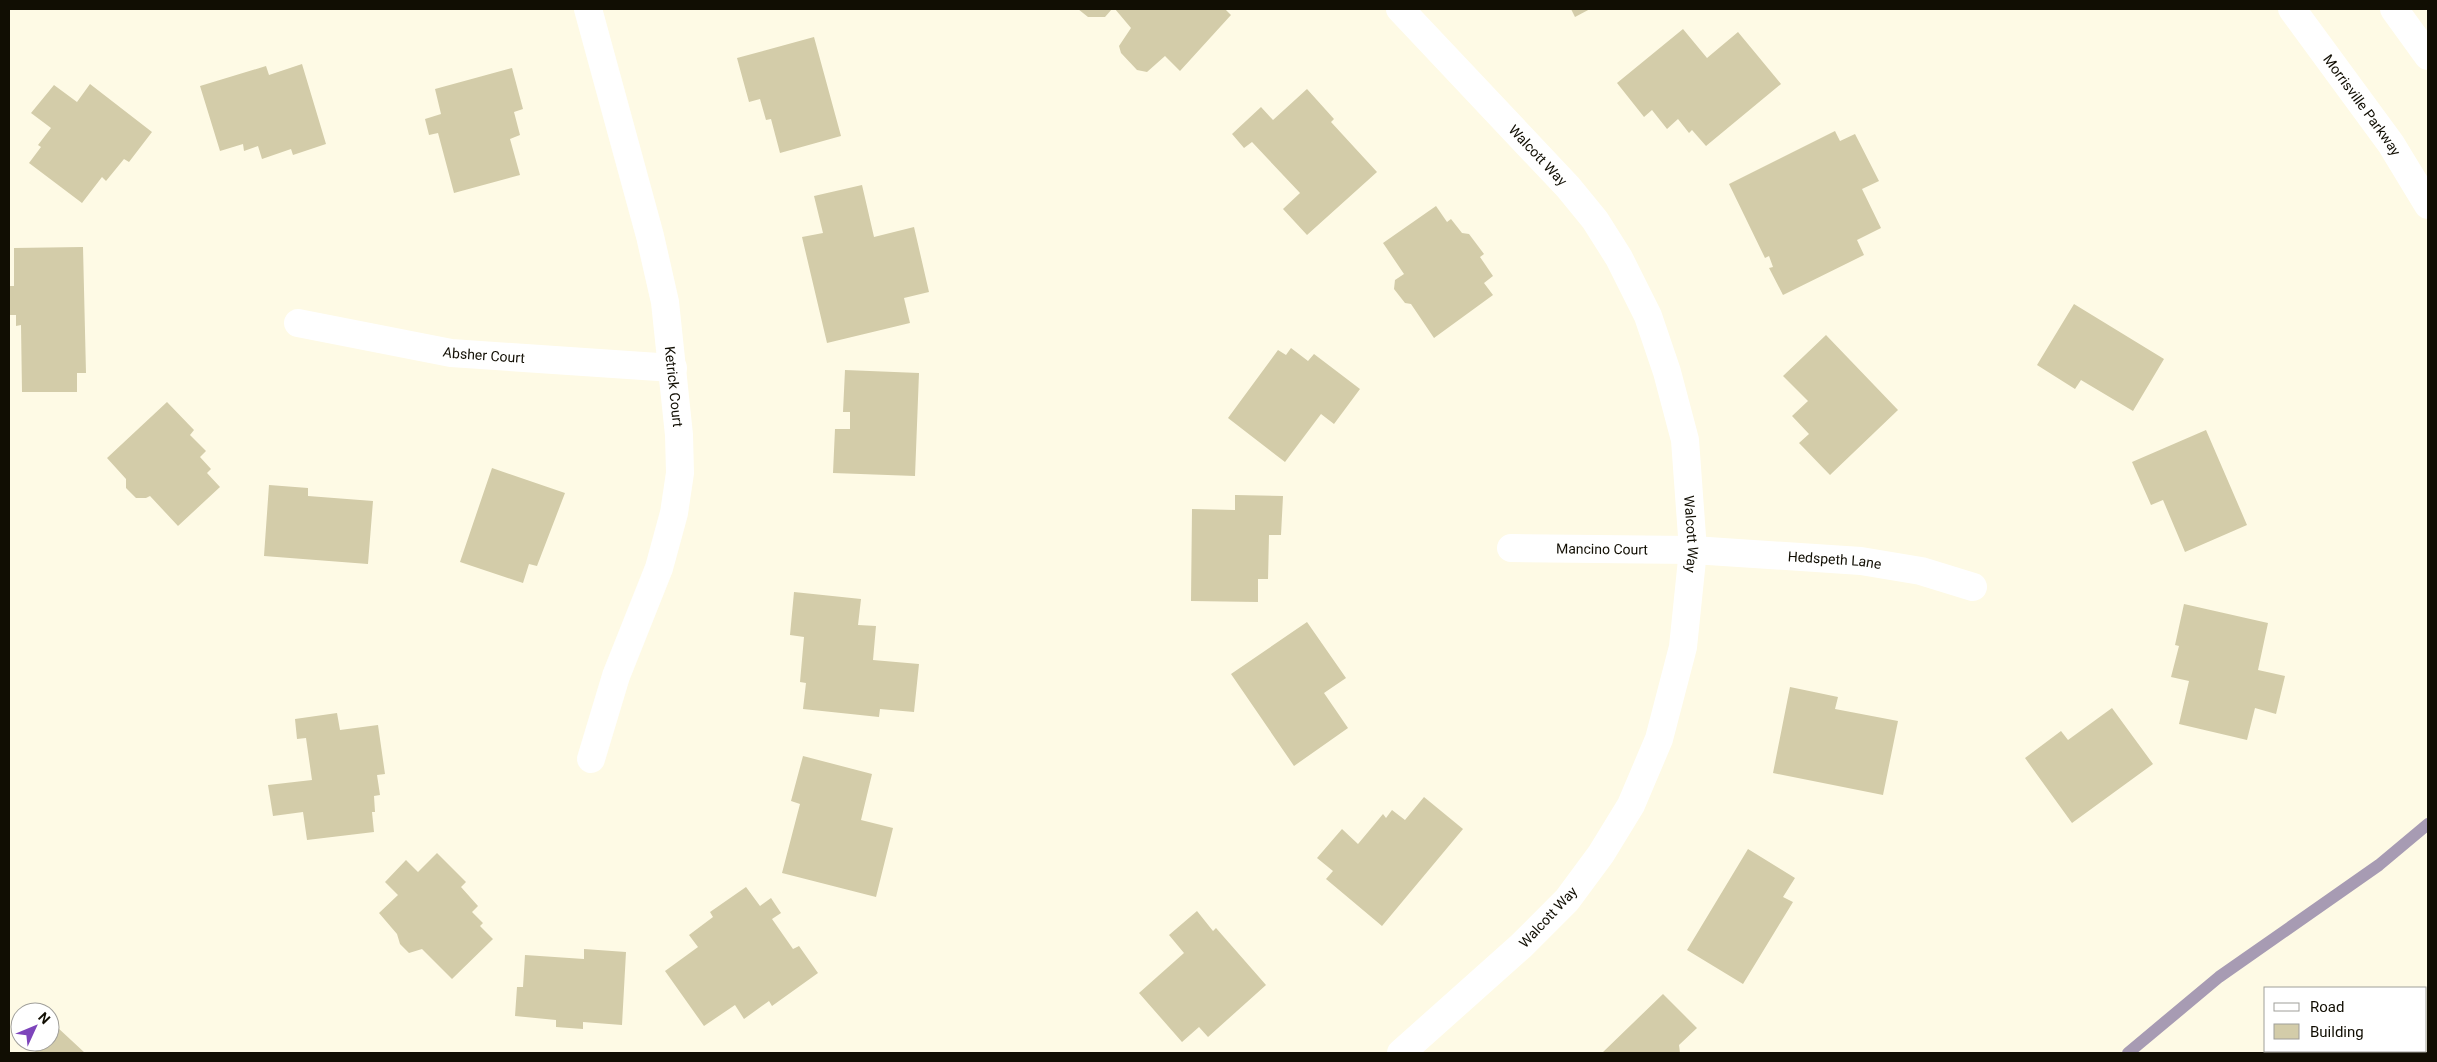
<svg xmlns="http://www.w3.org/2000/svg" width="2437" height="1062" font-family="Roboto,sans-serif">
<rect width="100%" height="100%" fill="#fefae5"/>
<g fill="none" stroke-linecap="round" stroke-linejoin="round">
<path stroke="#a79bb3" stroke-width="12" d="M 2128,1053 L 2219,977 L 2379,865 L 2428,824"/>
</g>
<path fill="#d3cca9" d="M 1078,9 L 1112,9 L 1105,17 L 1088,17 Z
M 1115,9 L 1225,9 L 1231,15 L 1180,71 L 1165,56 L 1147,72 L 1137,70 L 1121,53 L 1119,46 L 1131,28 Z
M 1571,9 L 1590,9 L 1575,17 Z
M 1683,29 L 1707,58 L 1738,32 L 1781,84 L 1706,146 L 1692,130 L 1689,133 L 1678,119 L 1667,129 L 1652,110 L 1644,117 L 1617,83 Z
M 814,37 L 841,136 L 780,153 L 771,119 L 766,120 L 760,99 L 749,102 L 737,58 Z
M 302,64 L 326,144 L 293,155 L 291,149 L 262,159 L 258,146 L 244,151 L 243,144 L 220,151 L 200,86 L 266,66 L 269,75 Z
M 512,68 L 523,109 L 514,112 L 520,135 L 510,139 L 520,175 L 454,193 L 438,133 L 429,135 L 425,119 L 441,114 L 435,89 Z
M 90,84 L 152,132 L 129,162 L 124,159 L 106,181 L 102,177 L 82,203 L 29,163 L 41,147 L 38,145 L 51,128 L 31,113 L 54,85 L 77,102 Z
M 1307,89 L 1334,119 L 1331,122 L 1377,172 L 1307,235 L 1283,209 L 1300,193 L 1252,142 L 1244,148 L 1232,134 L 1261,107 L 1273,120 Z
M 1835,131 L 1840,141 L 1855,134 L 1879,181 L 1862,189 L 1881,228 L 1857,240 L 1864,255 L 1783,295 L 1769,268 L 1773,267 L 1769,256 L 1765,258 L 1729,184 Z
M 862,185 L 874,237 L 914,227 L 929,292 L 904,298 L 910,323 L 827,343 L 802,237 L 823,233 L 814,196 Z
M 1436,206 L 1447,222 L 1451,219 L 1462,233 L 1469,234 L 1484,254 L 1480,257 L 1493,276 L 1484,283 L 1493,295 L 1434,338 L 1411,304 L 1405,303 L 1394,289 L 1395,280 L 1404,274 L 1383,243 Z
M 83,247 L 86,373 L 77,373 L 77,392 L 22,392 L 21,325 L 16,326 L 16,315 L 9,315 L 9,286 L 14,286 L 14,248 Z
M 2074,304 L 2164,359 L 2133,411 L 2081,380 L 2075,389 L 2037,365 Z
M 1826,335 L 1898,410 L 1830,475 L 1799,443 L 1809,434 L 1792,416 L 1808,401 L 1783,376 Z
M 1291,348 L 1308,361 L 1314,354 L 1360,389 L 1334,424 L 1321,414 L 1285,462 L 1228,418 L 1278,350 L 1286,355 Z
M 845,370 L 919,373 L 915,476 L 833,473 L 835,429 L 850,429 L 850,412 L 843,412 Z
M 167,402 L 194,430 L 190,435 L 206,451 L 200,457 L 211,469 L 207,473 L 220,487 L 178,526 L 150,496 L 146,498 L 136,498 L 126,488 L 126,479 L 107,458 Z
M 2206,430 L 2247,525 L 2185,552 L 2163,500 L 2151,505 L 2132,462 Z
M 492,468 L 565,493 L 537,566 L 529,564 L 523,583 L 460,562 Z
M 269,485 L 308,488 L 308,496 L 373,501 L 368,564 L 264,556 Z
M 1235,495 L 1283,496 L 1281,535 L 1269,535 L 1268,579 L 1258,579 L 1258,602 L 1191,601 L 1192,509 L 1235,510 Z
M 794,592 L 861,599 L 858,625 L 876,626 L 873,660 L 919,664 L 914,712 L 880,709 L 879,717 L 803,709 L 806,683 L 800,682 L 804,637 L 790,635 Z
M 2184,604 L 2268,623 L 2258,670 L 2285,676 L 2276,714 L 2255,708 L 2247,740 L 2179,724 L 2189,681 L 2171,677 L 2179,646 L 2175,645 Z
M 1307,622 L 1346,678 L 1324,693 L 1348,728 L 1294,766 L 1231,674 Z
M 1790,687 L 1838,697 L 1835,709 L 1898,721 L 1883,795 L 1773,773 Z
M 2112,708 L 2153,764 L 2072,823 L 2025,758 L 2061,731 L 2068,740 Z
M 337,713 L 340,730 L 378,725 L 385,774 L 377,775 L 380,795 L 374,796 L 375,812 L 372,812 L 374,832 L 307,840 L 303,812 L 273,816 L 268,785 L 312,780 L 306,738 L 297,739 L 295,719 Z
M 803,756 L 872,774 L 861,820 L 893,828 L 876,897 L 782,873 L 800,804 L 791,801 Z
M 1424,797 L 1463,829 L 1382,926 L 1326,879 L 1333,871 L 1317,858 L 1342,829 L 1358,844 L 1383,814 L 1386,818 L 1392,810 L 1405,820 Z
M 1748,849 L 1795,878 L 1783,897 L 1793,902 L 1743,984 L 1687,950 Z
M 437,853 L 466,882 L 461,887 L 478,906 L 472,912 L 483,923 L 480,926 L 493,939 L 452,979 L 422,949 L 409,953 L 400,944 L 397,934 L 379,913 L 398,895 L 385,882 L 406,860 L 418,872 Z
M 746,887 L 760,906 L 771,898 L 781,913 L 772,919 L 793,949 L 799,946 L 818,973 L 772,1006 L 769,1001 L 744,1019 L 735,1005 L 704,1026 L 665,971 L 698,947 L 689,935 L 713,917 L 710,912 Z
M 1197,911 L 1213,931 L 1216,928 L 1266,985 L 1208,1037 L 1199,1027 L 1182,1042 L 1139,993 L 1184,953 L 1169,935 Z
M 584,949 L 626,952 L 622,1025 L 583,1022 L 583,1029 L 556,1027 L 556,1020 L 515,1016 L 517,987 L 523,987 L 525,955 L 584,959 Z
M 1663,994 L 1697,1028 L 1679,1045 L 1680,1053 L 1602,1053 Z
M 57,1027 L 85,1053 L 34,1053 L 44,1042 L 50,1042 L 50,1035 Z"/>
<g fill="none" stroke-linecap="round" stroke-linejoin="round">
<g stroke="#fff" stroke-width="28">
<path id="s1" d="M 588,9 L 650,236 L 665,302 L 679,435 L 680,473 L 674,513 L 659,568 L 616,676 L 591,759"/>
<path id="s2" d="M 1400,9 L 1568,187 L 1595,220 L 1619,258 L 1648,316 L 1667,372 L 1685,440 L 1693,550 L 1683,647 L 1659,739 L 1631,805 L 1601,854 L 1567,900 L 1521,946 L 1401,1053"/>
<path id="s3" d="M 298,323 L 451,353 L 673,368"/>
<path id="s4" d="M 1511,548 L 1693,550 L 1861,561 L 1921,571 L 1973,587"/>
</g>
<g stroke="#fff" stroke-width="28">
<path id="s5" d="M 2292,9 L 2391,144 L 2428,205"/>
<path d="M 2394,9 L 2428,56"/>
</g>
</g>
<g text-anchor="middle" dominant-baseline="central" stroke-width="4" stroke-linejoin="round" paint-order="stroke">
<g font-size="14" fill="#110e03" stroke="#fff">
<text stroke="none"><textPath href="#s5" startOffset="119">Morrisville Parkway</textPath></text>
<text stroke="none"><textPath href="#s2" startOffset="201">Walcott Way</textPath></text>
<text stroke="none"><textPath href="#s3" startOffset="189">Absher Court</textPath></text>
<text stroke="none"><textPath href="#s1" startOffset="388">Ketrick Court</textPath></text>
<text stroke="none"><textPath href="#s2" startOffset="621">Walcott Way</textPath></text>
<text stroke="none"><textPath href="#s4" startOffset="91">Mancino Court</textPath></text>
<text stroke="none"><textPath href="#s4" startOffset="324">Hedspeth Lane</textPath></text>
<text transform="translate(1548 917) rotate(-47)">Walcott Way</text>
</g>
</g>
<rect width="2437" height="1062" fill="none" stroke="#110e03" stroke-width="20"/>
<rect x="2264" y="987" width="162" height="65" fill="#ffffff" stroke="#a09f9a"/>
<rect x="2274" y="1003" width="25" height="8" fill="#ffffff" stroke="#a09f9a"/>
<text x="2310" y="1012" font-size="15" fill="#110e03">Road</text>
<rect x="2274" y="1024" width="25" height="15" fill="#d3cca9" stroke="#a09f9a"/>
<text x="2310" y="1037" font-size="15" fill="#110e03">Building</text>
<g transform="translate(35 1027) rotate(46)"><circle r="24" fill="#ffffff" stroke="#a09f9a"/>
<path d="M0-4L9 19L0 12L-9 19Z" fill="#7d44bb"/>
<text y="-8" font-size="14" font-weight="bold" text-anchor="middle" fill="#110e03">N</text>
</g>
</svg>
